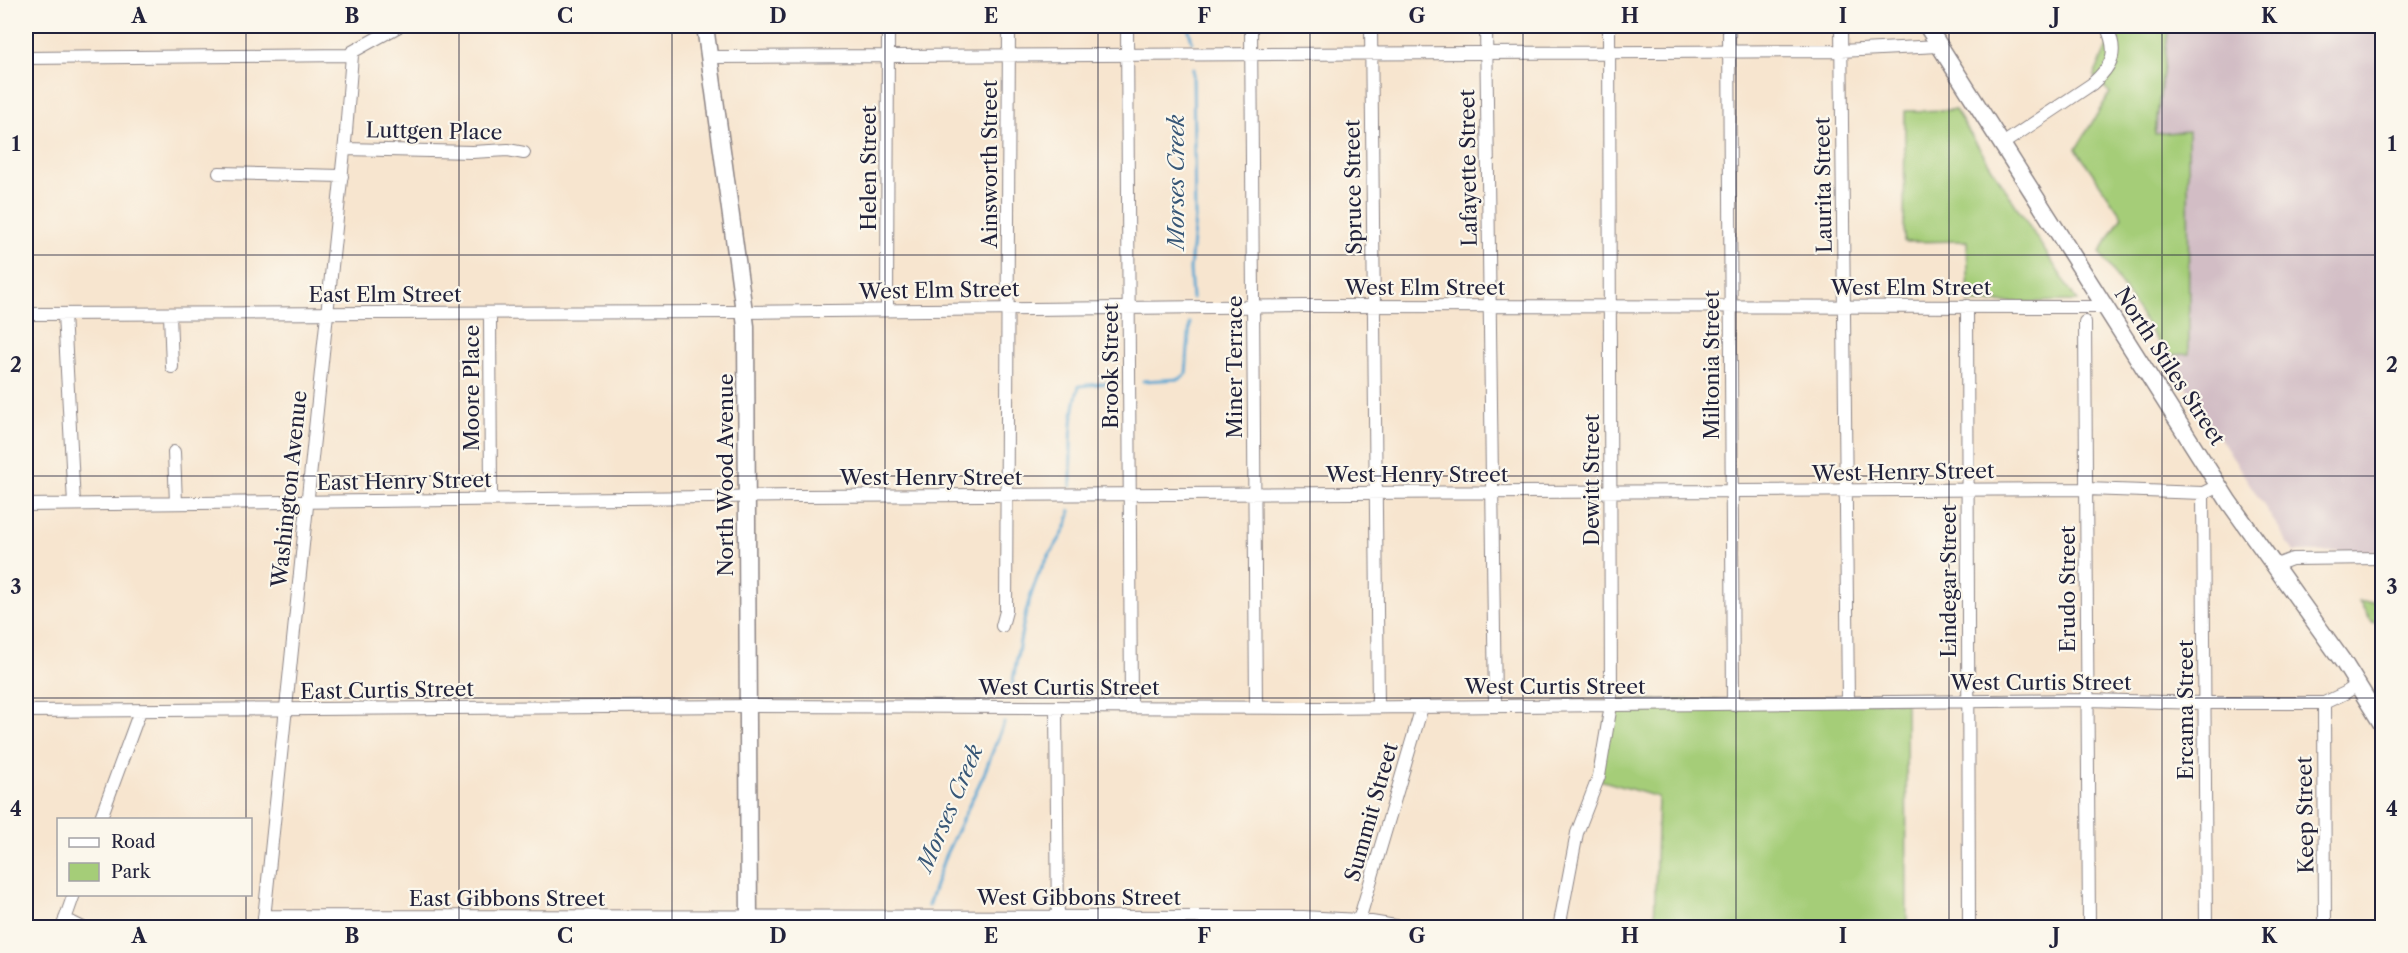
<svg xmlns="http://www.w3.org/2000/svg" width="2408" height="953" font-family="'Libre Caslon Text',serif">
<rect width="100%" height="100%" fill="#fbf7ec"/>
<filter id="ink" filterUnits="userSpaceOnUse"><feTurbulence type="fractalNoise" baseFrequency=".0167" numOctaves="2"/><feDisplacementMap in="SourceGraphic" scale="12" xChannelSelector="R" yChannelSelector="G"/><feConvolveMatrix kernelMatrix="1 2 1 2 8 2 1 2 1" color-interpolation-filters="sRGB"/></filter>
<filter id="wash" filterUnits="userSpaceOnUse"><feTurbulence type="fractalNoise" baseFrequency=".008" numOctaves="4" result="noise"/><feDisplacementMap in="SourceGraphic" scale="24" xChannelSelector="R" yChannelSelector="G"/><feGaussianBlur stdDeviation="1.35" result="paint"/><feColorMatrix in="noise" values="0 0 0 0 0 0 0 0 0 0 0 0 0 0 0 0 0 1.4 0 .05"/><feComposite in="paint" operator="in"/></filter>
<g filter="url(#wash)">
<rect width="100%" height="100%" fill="#f7e5cf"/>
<path fill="#d2bdc5" d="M 2169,26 L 2382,26 L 2382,551 L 2294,552 L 2166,355 L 2189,354 L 2188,131 L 2155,134 Z"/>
<path fill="#a5cd78" stroke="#64785a" stroke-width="1.5" d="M 2135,26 L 2169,26 L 2155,134 L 2188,131 L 2189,354 L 2166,355 L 2100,252 L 2122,216 L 2076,149 L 2110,93 L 2094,76 L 2109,42 Z
M 1955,110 L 2077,301 L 1969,303 L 1967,241 L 1904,242 L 1905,111 Z
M 2359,602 L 2382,602 L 2382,617 L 2373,623 Z
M 1611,700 L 1906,702 L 1907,927 L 1654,927 L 1658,797 L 1593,778 Z"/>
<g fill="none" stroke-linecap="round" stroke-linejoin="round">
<path stroke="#58a6d2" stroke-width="3" d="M 1188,26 L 1192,42
M 1192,298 L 1190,269 L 1195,218 L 1193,68
M 1143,381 L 1180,379 L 1186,374 L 1190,323
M 1071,486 C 1071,452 1069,419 1079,386 L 1118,382
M 1010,696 C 1019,654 1022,609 1041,569 C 1050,550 1068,534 1070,511
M 928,906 L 945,856 L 984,774 L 1004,723"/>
</g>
</g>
<g filter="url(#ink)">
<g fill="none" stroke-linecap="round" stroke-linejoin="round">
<g stroke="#8c8485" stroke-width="14">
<path id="street" d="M 1127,26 L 1131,707
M 1251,26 L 1256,707
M 1371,26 L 1378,707
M 1486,26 L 1495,706
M 1729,26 L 1733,705
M 1841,26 L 1848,703
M 352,55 L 352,52 L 399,26
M 710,57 L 1841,51 L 1939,46
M 26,58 L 352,55
M 2001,145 L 2092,84 C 2113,65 2119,52 2106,26
M 345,149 L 472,152 L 508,150 L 524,153
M 219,173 L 342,176
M 1967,306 L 1969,928
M 887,310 L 888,26
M 490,313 L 491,500
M 26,314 L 738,312 L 1305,306 L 2105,307
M 64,314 L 74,504
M 170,314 L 172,367
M 2085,322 L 2089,928
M 174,452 L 176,503
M 2203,493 L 2206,928
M 26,505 L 799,496 L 2086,489 L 2203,493 L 2219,485
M 2276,565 L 2292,559 L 2382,558
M 1002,626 L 1006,611 L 1009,26
M 2324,703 L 2325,928
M 1056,707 L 1058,928
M 26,711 L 748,706 L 1319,708 L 2087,700 L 2204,703 L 2324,703 L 2345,693 L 2357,685
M 100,820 L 140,711
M 264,916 L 1303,917 L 1359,920 L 1408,928
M 65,919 L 83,928
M 1357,927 L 1422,707
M 62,928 L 74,894
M 263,928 L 346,132 L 352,55
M 1559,928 L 1577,833 L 1599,776 L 1611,705 L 1609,26"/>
</g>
<g stroke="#8c8485" stroke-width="19">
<path id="secondary" d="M 705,26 L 746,326 L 749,928
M 1927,26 L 2229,502 L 2344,663 L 2382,724"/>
</g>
<use href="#street" stroke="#fff" stroke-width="12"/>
<use href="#secondary" stroke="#fff" stroke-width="16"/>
</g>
</g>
<path fill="none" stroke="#22223b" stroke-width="1.5" stroke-opacity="0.55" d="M 246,26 L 246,820M 459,26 L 459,928M 672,26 L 672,928M 885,26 L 885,928M 1098,26 L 1098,928M 1310,26 L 1310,928M 1523,26 L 1523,928M 1736,26 L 1736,928M 1949,26 L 1949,928M 2162,26 L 2162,928M 26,255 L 2382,255M 26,476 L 2382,476M 26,698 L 2382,698M 246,894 L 246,928"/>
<g text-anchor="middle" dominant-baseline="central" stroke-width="4.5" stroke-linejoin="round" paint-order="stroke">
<g font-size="21" fill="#22223b" stroke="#fbf7ec">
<text transform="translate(434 131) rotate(1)">Luttgen Place</text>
<text transform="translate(989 164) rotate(-90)">Ainsworth Street</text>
<text transform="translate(868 168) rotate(-90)">Helen Street</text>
<text transform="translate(1468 168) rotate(-91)">Lafayette Street</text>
<text transform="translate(1823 185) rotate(-91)">Laurita Street</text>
<text transform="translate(1353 187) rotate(-91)">Spruce Street</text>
<text x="1425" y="287">West Elm Street</text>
<text x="1911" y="287">West Elm Street</text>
<text transform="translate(939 290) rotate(-1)">West Elm Street</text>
<text x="385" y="294">East Elm Street</text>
<text transform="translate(1711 365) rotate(-90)">Miltonia Street</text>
<text transform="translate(1110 366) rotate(-90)">Brook Street</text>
<text transform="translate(2170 366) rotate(57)">North Stiles Street</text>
<text transform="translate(1234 367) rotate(-90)">Miner Terrace</text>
<text transform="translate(471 388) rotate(-90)">Moore Place</text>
<text transform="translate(1903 472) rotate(-1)">West Henry Street</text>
<text x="1417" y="474">West Henry Street</text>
<text transform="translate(725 475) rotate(-90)">North Wood Avenue</text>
<text x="931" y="477">West Henry Street</text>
<text transform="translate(1591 480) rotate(-90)">Dewitt Street</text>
<text transform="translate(404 481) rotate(-1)">East Henry Street</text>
<text transform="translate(289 489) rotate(-84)">Washington Avenue</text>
<text transform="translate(1948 581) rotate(-90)">Lindegar Street</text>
<text transform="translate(2067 589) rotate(-90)">Erudo Street</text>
<text x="2041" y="682">West Curtis Street</text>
<text x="1555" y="686">West Curtis Street</text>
<text x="1069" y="687">West Curtis Street</text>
<text transform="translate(387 690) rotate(-1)">East Curtis Street</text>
<text transform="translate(2185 710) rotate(-90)">Ercama Street</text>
<text transform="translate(1371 812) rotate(-74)">Summit Street</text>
<text transform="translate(2305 815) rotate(-91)">Keep Street</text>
<text x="1079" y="897">West Gibbons Street</text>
<text x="507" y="898">East Gibbons Street</text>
</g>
<g font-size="22" font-style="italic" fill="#385777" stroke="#fbf7ec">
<text transform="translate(1176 182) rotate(-90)">Morses Creek</text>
<text transform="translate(950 808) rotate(-67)">Morses Creek</text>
</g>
</g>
<rect width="2408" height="953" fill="none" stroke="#fbf7ec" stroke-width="66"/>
<rect x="57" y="818" width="195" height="78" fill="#fbf7ec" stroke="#a4a2a5" stroke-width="1.5"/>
<rect x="69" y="838" width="30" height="9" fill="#ffffff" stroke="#a4a2a5" stroke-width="1.5"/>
<text x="111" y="848" font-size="18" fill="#22223b">Road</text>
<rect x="69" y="863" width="30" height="18" fill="#a5cd78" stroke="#a4a2a5" stroke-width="1.5"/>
<text x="111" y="878" font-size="18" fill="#22223b">Park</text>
<rect x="33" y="33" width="2342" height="887" fill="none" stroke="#22223b" stroke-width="2"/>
<g font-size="20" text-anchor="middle" font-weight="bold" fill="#22223b">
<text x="139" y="23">A</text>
<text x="352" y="23">B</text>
<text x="565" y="23">C</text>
<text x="778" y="23">D</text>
<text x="991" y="23">E</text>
<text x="1204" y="23">F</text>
<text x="1417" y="23">G</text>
<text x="1630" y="23">H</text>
<text x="1843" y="23">I</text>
<text x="2056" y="23">J</text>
<text x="2269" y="23">K</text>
<text x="16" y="151">1</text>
<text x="2392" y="151">1</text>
<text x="16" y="372">2</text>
<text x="2392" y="372">2</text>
<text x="16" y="594">3</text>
<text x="2392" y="594">3</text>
<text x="16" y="816">4</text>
<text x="2392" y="816">4</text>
<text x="139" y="943">A</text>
<text x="352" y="943">B</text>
<text x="565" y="943">C</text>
<text x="778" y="943">D</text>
<text x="991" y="943">E</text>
<text x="1204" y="943">F</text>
<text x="1417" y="943">G</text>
<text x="1630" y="943">H</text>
<text x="1843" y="943">I</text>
<text x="2056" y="943">J</text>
<text x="2269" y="943">K</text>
</g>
</svg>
